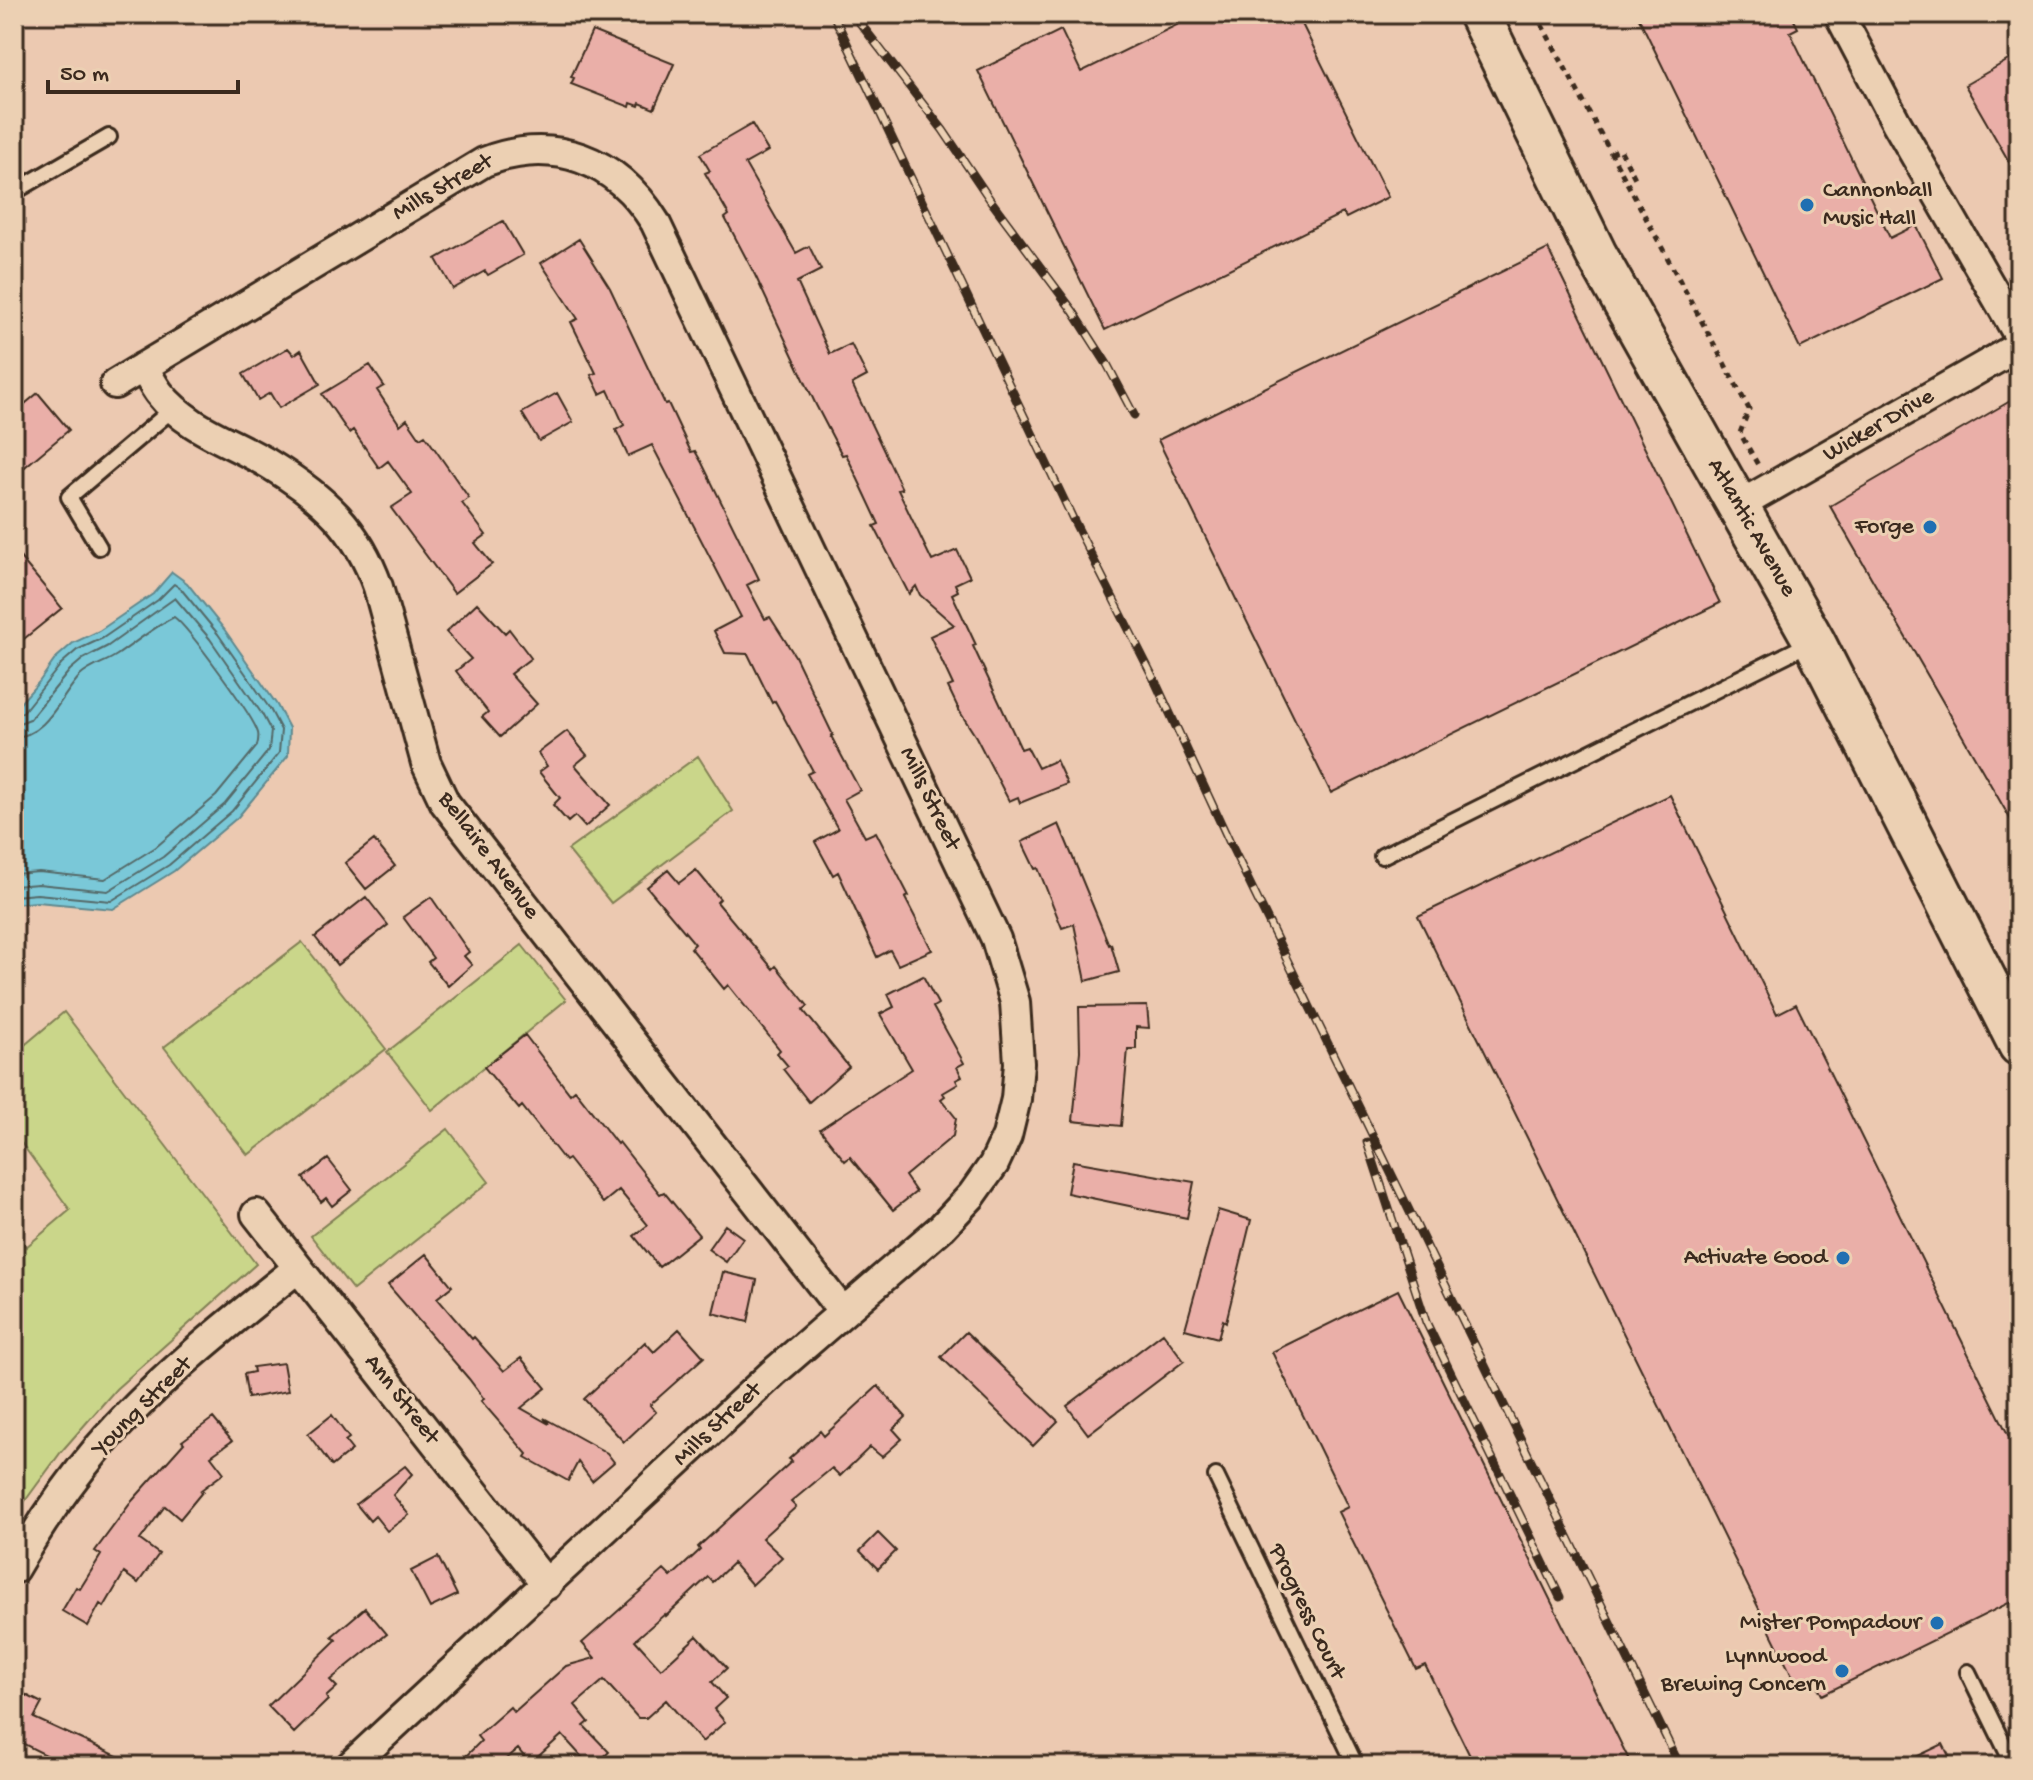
<svg xmlns="http://www.w3.org/2000/svg" width="2033" height="1780" font-family="'Gochi Hand',sans-serif">
<rect width="100%" height="100%" fill="#ecc9b1"/>
<filter id="ink" filterUnits="userSpaceOnUse"><feTurbulence type="fractalNoise" baseFrequency=".0125" numOctaves="2"/><feDisplacementMap in="SourceGraphic" scale="16" xChannelSelector="R" yChannelSelector="G"/><feConvolveMatrix kernelMatrix="1 2 1 2 8 2 1 2 1" color-interpolation-filters="sRGB"/></filter>
<g filter="url(#ink)">
<path fill="#cad68a" stroke="#828054" stroke-width="2" d="M 698,756 L 733,811 L 611,903 L 568,850 Z
M 302,942 L 386,1049 L 248,1155 L 164,1047 Z
M 522,945 L 566,1000 L 432,1110 L 387,1052 Z
M 64,1012 L 256,1264 L 116,1389 L 61,1452 L 14,1516 L 14,1231 L 26,1247 L 70,1210 L 14,1133 L 14,1054 Z
M 448,1129 L 489,1182 L 353,1290 L 311,1236 Z"/>
<path fill="#7ac8d8" stroke="#61898e" stroke-width="2" d="M 172,572 L 187,583 L 224,629 L 277,705 L 289,728 L 288,756 L 238,817 L 174,871 L 113,909 L 37,902 L 14,904 L 14,710 L 39,682 L 56,658 L 73,643 L 99,631 L 153,594 Z"/>
<g fill="none" stroke-linecap="round" stroke-linejoin="round">
<path stroke="#546968" stroke-width="2" d="M 14,715 L 23,712 L 62,663 L 77,650 L 103,638 L 158,600 L 174,584 L 181,589 L 218,634 L 270,709 L 281,730 L 279,753 L 232,811 L 169,865 L 111,901 L 37,894 L 14,896
M 14,725 L 30,719 L 70,670 L 83,659 L 108,646 L 175,598 L 210,639 L 262,714 L 271,731 L 269,750 L 225,804 L 163,857 L 108,891 L 38,884 L 14,886
M 14,737 C 47,736 60,697 80,676 C 91,666 105,663 117,655 C 136,642 154,627 174,617 C 188,627 254,717 258,733 C 259,737 258,742 257,746 L 216,796 L 156,847 L 105,879 L 39,872 L 14,874"/>
</g>
<path fill="#eaafa8" stroke="#3b2a1e" stroke-width="2" d="M 1199,14 L 1297,14 L 1388,197 L 1346,218 L 1343,213 L 1105,330 L 978,71 L 1061,30 L 1081,72 Z
M 1637,14 L 1791,14 L 1798,28 L 1790,32 L 1890,238 L 1916,225 L 1943,278 L 1800,348 Z
M 592,31 L 674,64 L 654,109 L 640,103 L 639,106 L 631,103 L 630,107 L 571,84 L 574,78 L 571,77 Z
M 2019,54 L 2019,179 L 1965,85 Z
M 752,124 L 768,151 L 745,164 L 796,253 L 809,246 L 821,270 L 797,282 L 830,354 L 851,344 L 867,376 L 852,384 L 902,489 L 898,490 L 932,561 L 957,550 L 970,577 L 955,584 L 958,591 L 952,594 L 976,645 L 973,646 L 1021,749 L 1027,747 L 1038,768 L 1056,760 L 1067,784 L 1020,803 L 1018,797 L 1009,801 L 976,737 L 960,712 L 948,687 L 953,685 L 930,636 L 954,625 L 920,595 L 916,586 L 909,594 L 874,526 L 879,524 L 864,492 L 846,454 L 842,455 L 816,405 L 755,275 L 725,218 L 729,215 L 705,173 L 710,171 L 700,154 Z
M 503,221 L 523,255 L 488,275 L 485,271 L 453,289 L 436,259 Z
M 579,239 L 610,288 L 665,404 L 668,403 L 691,452 L 695,451 L 702,463 L 759,579 L 747,585 L 765,619 L 770,617 L 795,656 L 833,735 L 831,736 L 860,790 L 844,799 L 865,837 L 876,832 L 909,896 L 905,898 L 932,950 L 898,965 L 890,950 L 877,957 L 838,872 L 833,875 L 815,842 L 838,829 L 807,774 L 813,771 L 775,701 L 772,703 L 748,654 L 725,653 L 714,631 L 741,617 L 652,445 L 628,456 L 616,430 L 624,425 L 608,390 L 600,394 L 591,375 L 596,373 L 571,322 L 578,319 L 541,263 Z
M 1548,249 L 1720,603 L 1331,793 L 1158,440 Z
M 288,348 L 294,355 L 301,350 L 320,384 L 279,408 L 270,393 L 258,400 L 243,374 Z
M 370,365 L 384,386 L 377,390 L 400,425 L 407,419 L 420,438 L 425,435 L 469,498 L 462,503 L 486,535 L 475,543 L 492,564 L 454,593 L 391,508 L 412,494 L 388,461 L 379,468 L 353,430 L 349,433 L 322,394 Z
M 38,393 L 69,430 L 14,476 L 14,413 Z
M 557,393 L 573,422 L 539,441 L 522,413 Z
M 2012,400 L 2019,412 L 2019,834 L 1830,506 Z
M 14,550 L 62,608 L 14,647 Z
M 477,603 L 505,633 L 509,629 L 531,658 L 510,674 L 537,704 L 500,737 L 482,717 L 488,712 L 456,671 L 471,659 L 446,632 Z
M 567,731 L 587,755 L 575,765 L 610,805 L 585,827 L 575,816 L 568,822 L 553,805 L 560,798 L 539,772 L 547,766 L 538,753 Z
M 1670,795 L 1777,1014 L 1796,1004 L 2019,1457 L 2019,1598 L 1822,1695 L 1812,1676 L 1796,1684 L 1418,916 Z
M 1059,824 L 1109,945 L 1111,944 L 1119,972 L 1086,981 L 1074,924 L 1062,928 L 1038,868 L 1035,869 L 1022,842 Z
M 374,840 L 395,866 L 366,889 L 345,863 Z
M 668,870 L 679,883 L 696,870 L 720,899 L 717,902 L 773,969 L 776,966 L 808,1006 L 803,1010 L 849,1067 L 809,1102 L 783,1069 L 788,1066 L 777,1053 L 780,1050 L 728,985 L 724,989 L 691,948 L 695,944 L 647,887 Z
M 366,897 L 388,925 L 337,965 L 315,937 Z
M 431,897 L 469,952 L 464,956 L 472,965 L 448,986 L 428,962 L 433,958 L 403,917 Z
M 923,976 L 938,1004 L 933,1007 L 964,1063 L 957,1067 L 962,1077 L 956,1080 L 958,1084 L 943,1093 L 945,1096 L 941,1099 L 956,1118 L 953,1136 L 905,1176 L 916,1192 L 893,1210 L 850,1157 L 845,1161 L 820,1129 L 912,1069 L 880,1014 L 894,1007 L 888,994 Z
M 1147,1006 L 1149,1028 L 1136,1027 L 1136,1049 L 1128,1049 L 1121,1126 L 1073,1121 L 1080,1051 L 1079,1007 Z
M 525,1035 L 570,1094 L 575,1090 L 617,1144 L 619,1142 L 660,1194 L 664,1192 L 699,1235 L 659,1267 L 634,1236 L 648,1225 L 619,1190 L 603,1203 L 568,1159 L 565,1161 L 522,1106 L 519,1109 L 484,1067 Z
M 328,1159 L 352,1190 L 332,1206 L 326,1198 L 321,1202 L 303,1178 Z
M 1073,1161 L 1194,1182 L 1187,1218 L 1067,1193 Z
M 1218,1210 L 1251,1220 L 1226,1322 L 1223,1320 L 1218,1338 L 1185,1329 Z
M 725,1225 L 743,1238 L 726,1262 L 708,1249 Z
M 426,1254 L 452,1286 L 437,1298 L 472,1339 L 474,1337 L 504,1371 L 521,1358 L 546,1388 L 521,1408 L 549,1424 L 544,1418 L 607,1453 L 614,1462 L 592,1481 L 578,1462 L 568,1481 L 525,1457 L 527,1454 L 481,1401 L 484,1399 L 469,1379 L 388,1285 Z
M 723,1272 L 757,1280 L 748,1322 L 713,1313 Z
M 1398,1290 L 1455,1406 L 1632,1766 L 1475,1766 L 1425,1665 L 1416,1669 L 1338,1512 L 1348,1507 L 1272,1352 Z
M 679,1329 L 704,1357 L 650,1405 L 656,1412 L 624,1442 L 584,1399 L 645,1342 L 654,1352 Z
M 966,1332 L 1058,1421 L 1033,1446 L 941,1357 Z
M 1163,1333 L 1184,1361 L 1088,1434 L 1067,1406 Z
M 283,1363 L 288,1391 L 248,1398 L 244,1374 L 254,1372 L 253,1367 Z
M 878,1386 L 906,1417 L 893,1429 L 902,1439 L 882,1457 L 870,1447 L 840,1476 L 832,1468 L 791,1502 L 796,1507 L 762,1538 L 782,1557 L 752,1585 L 733,1563 L 713,1582 L 708,1577 L 666,1616 L 665,1614 L 635,1640 L 661,1669 L 697,1636 L 727,1668 L 712,1682 L 726,1698 L 714,1709 L 725,1722 L 702,1742 L 666,1700 L 646,1718 L 638,1718 L 604,1680 L 575,1705 L 589,1722 L 584,1726 L 609,1752 L 594,1766 L 590,1766 L 562,1735 L 530,1764 L 518,1749 L 498,1766 L 456,1766 L 481,1741 L 477,1736 L 510,1707 L 514,1712 L 566,1666 L 595,1658 L 582,1643 L 664,1570 L 671,1577 L 700,1550 L 698,1547 L 792,1461 L 789,1459 L 820,1431 L 824,1436 Z
M 332,1415 L 349,1438 L 345,1441 L 352,1450 L 332,1466 L 308,1434 Z
M 213,1418 L 232,1441 L 211,1456 L 224,1473 L 201,1490 L 203,1491 L 180,1519 L 165,1506 L 140,1540 L 159,1554 L 138,1583 L 124,1573 L 104,1607 L 100,1604 L 88,1626 L 62,1611 L 76,1587 L 80,1589 L 101,1555 L 95,1551 L 132,1501 L 184,1443 L 182,1441 Z
M 405,1466 L 412,1474 L 393,1495 L 409,1515 L 387,1531 L 375,1516 L 370,1521 L 356,1504 Z
M 878,1533 L 896,1551 L 878,1569 L 860,1551 Z
M 438,1557 L 457,1595 L 430,1608 L 411,1571 Z
M 365,1608 L 387,1634 L 330,1680 L 337,1687 L 326,1697 L 328,1700 L 294,1733 L 268,1706 L 336,1640 L 332,1636 Z
M 14,1689 L 42,1703 L 34,1718 L 139,1766 L 68,1766 L 22,1743 L 14,1759 Z
M 1943,1744 L 1954,1766 L 1897,1766 Z"/>
<g fill="none" stroke-linecap="round" stroke-linejoin="round">
<g stroke="#3b2a1e" stroke-width="20">
<path id="service" d="M 14,192 L 109,137
M 99,547 L 69,497 L 174,408
M 1382,856 L 1810,643
M 1216,1476 L 1356,1766
M 1968,1672 L 2014,1766"/>
</g>
<g stroke="#3b2a1e" stroke-width="34">
<path id="minor" d="M 1839,14 L 1896,122 L 2019,336
M 143,367 C 149,376 153,385 159,393 C 188,430 234,442 272,466 C 324,498 357,528 378,587 L 426,763 L 445,803 L 842,1311
M 115,384 L 484,162 C 554,135 616,159 655,222 L 996,939 L 1015,1002 L 1019,1063 L 1016,1099 L 1007,1136 L 994,1164 L 972,1195 L 942,1227 L 773,1373 L 350,1766
M 1738,506 L 2019,346
M 256,1214 L 547,1585
M 14,1569 C 39,1526 66,1486 98,1448 C 155,1381 229,1323 298,1268"/>
</g>
<g stroke="#3b2a1e" stroke-width="46">
<path id="secondary" d="M 1479,14 L 1596,254 L 1814,641 L 2019,1045"/>
</g>
<path stroke="#3b2a1e" stroke-width="5" stroke-dasharray="6 6" stroke-linecap="butt" d="M 1536,14 L 1749,409 L 1740,433 L 1758,465
M 1611,153 L 1620,149 L 1635,178 L 1639,176"/>
<use href="#service" stroke="#ecd0b3" stroke-width="14"/>
<use href="#minor" stroke="#ecd0b3" stroke-width="28"/>
<use href="#secondary" stroke="#ecd0b3" stroke-width="40"/>
<g stroke="#3b2a1e" stroke-width="9">
<path id="rail" d="M 833,14 L 1073,519 L 1154,679 L 1231,845 L 1680,1766
M 853,14 L 943,130 L 991,201 L 1073,311 L 1107,364 L 1134,415
M 1367,1142 L 1426,1322 L 1560,1597"/>
</g>
<use href="#rail" stroke="#ecd0b3" stroke-width="6" stroke-dasharray="18" stroke-linecap="butt"/>
</g>
</g>
<g fill="#1f6fb2" stroke="#ecd0b3" stroke-width="3">
<circle cx="1807" cy="205" r="8"/>
<circle cx="1930" cy="527" r="8"/>
<circle cx="1843" cy="1258" r="8"/>
<circle cx="1937" cy="1623" r="8"/>
<circle cx="1842" cy="1671" r="8"/>
</g>
<g text-anchor="middle" dominant-baseline="central" stroke-width="6" stroke-linejoin="round" paint-order="stroke">
<g font-size="24" fill="#3b2a1e" stroke="#ecd0b3">
<text transform="translate(443 188) rotate(-30)">Mills Street</text>
<text transform="translate(1879 426) rotate(-30)">Wicker Drive</text>
<text transform="translate(1751 528) rotate(60)">Atlantic Avenue</text>
<text transform="translate(929 799) rotate(64)">Mills Street</text>
<text transform="translate(488 856) rotate(53)">Bellaire Avenue</text>
<text transform="translate(401 1400) rotate(52)">Ann Street</text>
<text transform="translate(143 1407) rotate(-45)">Young Street</text>
<text transform="translate(718 1425) rotate(-43)">Mills Street</text>
<text transform="translate(1306 1612) rotate(64)">Progress Court</text>
</g>
<g font-size="24" fill="#3b2a1e" stroke="#ecd0b3" text-anchor="end">
<text x="1823" y="191" text-anchor="start">Cannonball<tspan x="1823" dy="28">Music Hall</tspan></text>
<text x="1914" y="527">Forge</text>
<text x="1827" y="1258">Activate Good</text>
<text x="1921" y="1623">Mister Pompadour</text>
<text x="1826" y="1657">Lynnwood<tspan x="1826" dy="28">Brewing Concern</tspan></text>
</g>
</g>
<rect width="2033" height="1780" fill="none" stroke="#ecd0b3" stroke-width="48"/>
<rect x="24" y="24" width="1985" height="1732" fill="none" stroke="#3b2a1e" stroke-width="3" filter="url(#ink)"/>
<path d="M48 80v12h190v-12" fill="none" stroke="#3b2a1e" stroke-width="4"/>
<text x="60" y="80" font-size="24" fill="#3b2a1e" stroke="#ecd0b3" stroke-width="6" paint-order="stroke">50 m</text>
</svg>
